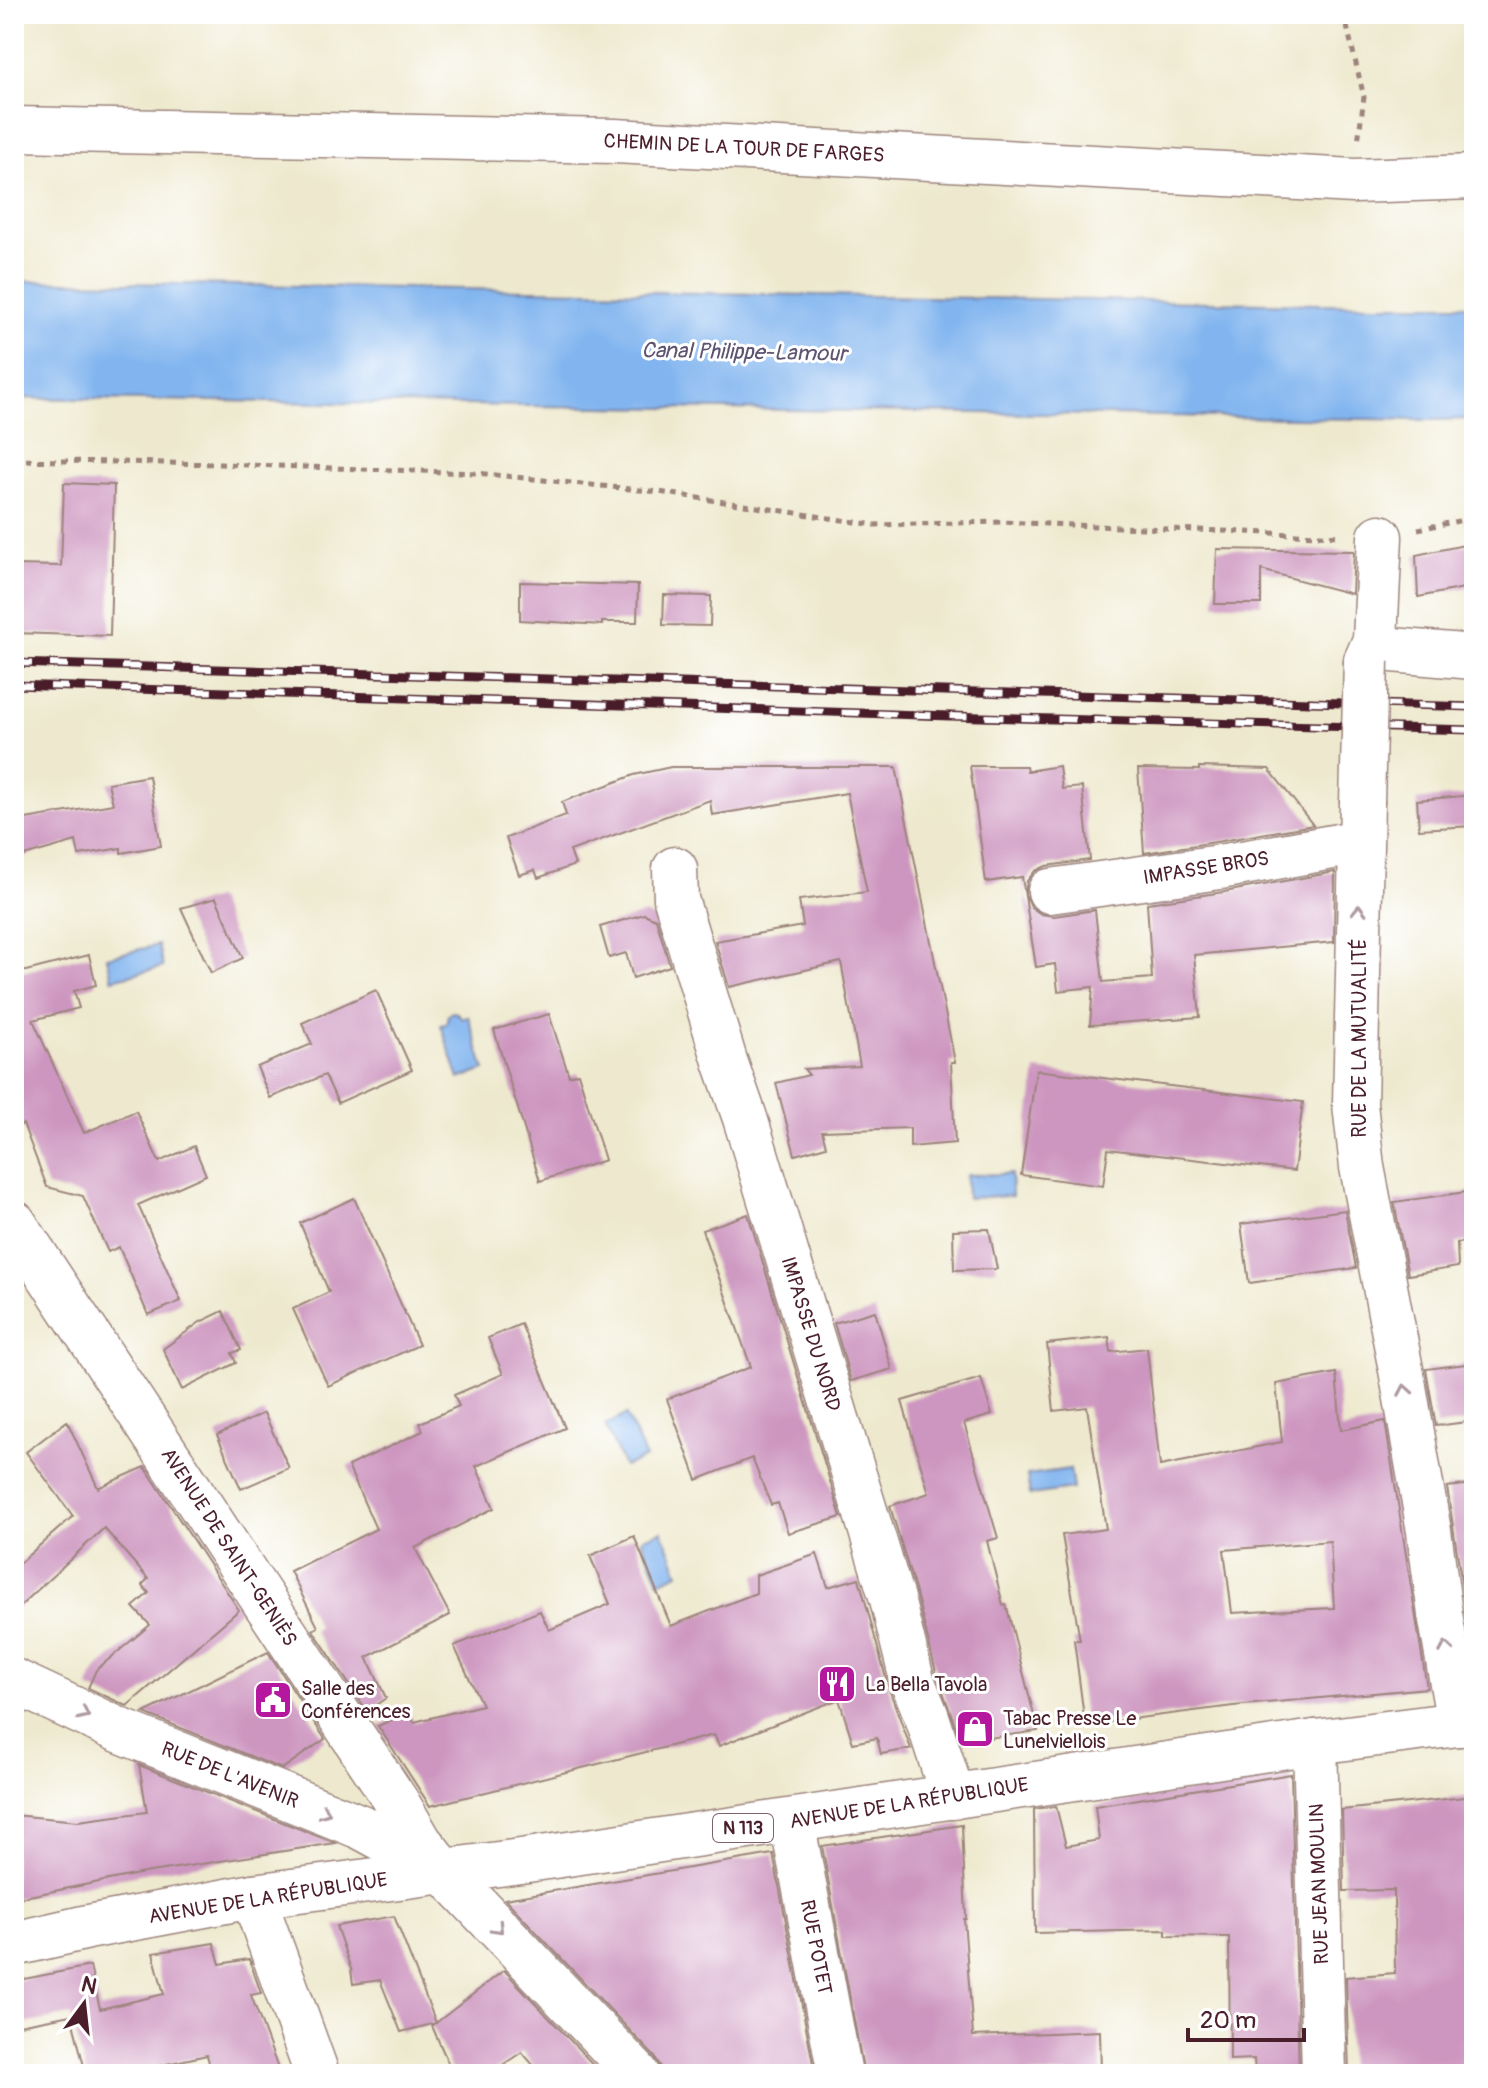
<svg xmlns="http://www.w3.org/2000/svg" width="1488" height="2088" font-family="Pangolin,sans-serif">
<rect width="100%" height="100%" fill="#fff"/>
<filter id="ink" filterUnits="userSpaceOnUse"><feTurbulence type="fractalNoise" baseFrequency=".0125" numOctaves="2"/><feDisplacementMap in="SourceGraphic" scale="16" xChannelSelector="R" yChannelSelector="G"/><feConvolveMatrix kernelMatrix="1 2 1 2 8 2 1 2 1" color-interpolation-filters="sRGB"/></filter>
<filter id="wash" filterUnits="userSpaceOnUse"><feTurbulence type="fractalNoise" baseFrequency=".006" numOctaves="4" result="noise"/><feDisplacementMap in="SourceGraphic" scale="32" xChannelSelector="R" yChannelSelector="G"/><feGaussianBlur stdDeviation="1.8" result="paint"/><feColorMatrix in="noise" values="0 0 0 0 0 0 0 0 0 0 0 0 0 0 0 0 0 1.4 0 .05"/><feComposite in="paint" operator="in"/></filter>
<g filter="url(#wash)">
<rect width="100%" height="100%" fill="#eee9ce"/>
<path fill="#82b5ef" stroke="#666a8d" stroke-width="2" d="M 14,281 L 1375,305 L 1474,305 L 1474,419 L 1429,420 L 14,398 Z
M 158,945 L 163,967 L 112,979 L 107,957 Z
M 452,1012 L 457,1013 L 462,1018 L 468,1016 L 485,1070 L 459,1079 L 441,1025 L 446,1024 L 448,1015 Z
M 1011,1174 L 1012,1196 L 967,1198 L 966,1175 Z
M 626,1415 L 646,1458 L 624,1467 L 605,1425 Z
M 1070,1469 L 1073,1489 L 1030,1495 L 1027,1475 Z
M 662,1531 L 679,1573 L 659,1582 L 641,1539 Z"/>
<g id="blocks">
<path fill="#cd96c0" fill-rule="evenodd" d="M 64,483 L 114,485 L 110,636 L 14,633 L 14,565 L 61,566 Z
M 1474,543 L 1474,586 L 1418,597 L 1416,555 Z
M 1217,549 L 1354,551 L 1352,594 L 1261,570 L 1261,604 L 1215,604 Z
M 520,582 L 638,585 L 637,622 L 602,622 L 602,625 L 520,620 Z
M 664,595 L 711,596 L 710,626 L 663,625 Z
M 970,766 L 1026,766 L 1027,771 L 1059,766 L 1062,789 L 1082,787 L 1090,860 L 1046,866 L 1035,871 L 1027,881 L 1025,894 L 1031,907 L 1041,914 L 1054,916 L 1095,910 L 1103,982 L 1152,978 L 1147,903 L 1224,892 L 1335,872 L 1334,942 L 1194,955 L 1200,1017 L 1090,1025 L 1093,987 L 1058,991 L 1055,964 L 1036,967 L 1022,877 L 986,882 Z
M 671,767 L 896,767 L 955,1062 L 951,1062 L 955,1143 L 910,1147 L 910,1128 L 822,1131 L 826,1146 L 795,1155 L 776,1083 L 809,1075 L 804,1069 L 860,1066 L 841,962 L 729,987 L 715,941 L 803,926 L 799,900 L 867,892 L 847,793 L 712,815 L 710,800 L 570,851 L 575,865 L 538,878 L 535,870 L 519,875 L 506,838 L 566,815 L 562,802 L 634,775 Z
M 1199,767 L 1269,769 L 1313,825 L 1216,842 L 1144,853 L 1138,769 L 1199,770 Z
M 149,776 L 161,846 L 121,853 L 121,848 L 79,855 L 76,841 L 14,859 L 14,821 L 113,804 L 108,783 Z
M 1474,795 L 1474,826 L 1419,829 L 1417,800 Z
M 216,898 L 243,958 L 211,973 L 181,908 Z
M 644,914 L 656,919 L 670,966 L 633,978 L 626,953 L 609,958 L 600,927 Z
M 89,955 L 96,985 L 74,991 L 79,1008 L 33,1020 L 84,1133 L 136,1111 L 159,1162 L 194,1146 L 206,1175 L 138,1205 L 181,1301 L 148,1315 L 119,1247 L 108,1252 L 83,1196 L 47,1187 L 23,1124 L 14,1129 L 14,974 Z
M 376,990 L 412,1070 L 338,1103 L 325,1075 L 270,1098 L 257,1067 L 312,1044 L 302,1023 Z
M 549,1014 L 569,1076 L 578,1073 L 605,1160 L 540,1181 L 494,1030 Z
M 1036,1070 L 1303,1102 L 1294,1171 L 1108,1149 L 1103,1186 L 1021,1175 Z
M 1474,1191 L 1474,1241 L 1457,1243 L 1458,1267 L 1408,1275 L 1394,1202 Z
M 354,1198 L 419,1345 L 328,1386 L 293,1309 L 329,1292 L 300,1223 Z
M 1345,1210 L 1356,1268 L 1249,1283 L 1241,1224 Z
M 748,1214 L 841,1517 L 788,1533 L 778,1503 L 771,1505 L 752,1458 L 697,1480 L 667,1399 L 751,1367 L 702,1230 Z
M 989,1229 L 997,1269 L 954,1270 L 953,1230 Z
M 223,1311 L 241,1350 L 232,1353 L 236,1363 L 182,1390 L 163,1349 L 200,1322 Z
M 875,1311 L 892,1369 L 851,1381 L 834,1323 Z
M 521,1324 L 565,1428 L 476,1466 L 494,1508 L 415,1548 L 450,1615 L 367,1657 L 386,1698 L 367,1711 L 313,1630 L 318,1627 L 290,1571 L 376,1529 L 348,1466 L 423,1431 L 420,1423 L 459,1406 L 454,1395 L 503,1374 L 488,1338 Z
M 1109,1337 L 1111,1352 L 1147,1348 L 1160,1466 L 1282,1442 L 1276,1384 L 1336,1373 L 1341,1430 L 1385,1421 L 1427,1688 L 1233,1706 L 1085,1725 L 1074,1640 L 1080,1640 L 1062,1535 L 1106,1529 L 1087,1407 L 1054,1411 L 1047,1344 ZM 1330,1541 L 1334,1608 L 1232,1613 L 1224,1550 Z
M 1474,1363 L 1474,1421 L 1436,1426 L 1426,1369 Z
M 981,1378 L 992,1415 L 964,1423 L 998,1538 L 987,1541 L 1003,1605 L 1006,1604 L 1038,1731 L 961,1742 L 936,1672 L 916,1593 L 890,1506 L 929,1493 L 902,1401 Z
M 264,1413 L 289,1468 L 241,1489 L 217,1435 Z
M 67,1421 L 98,1488 L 145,1467 L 239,1610 L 127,1706 L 88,1688 L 96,1670 L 150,1625 L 133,1607 L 149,1593 L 142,1585 L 148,1579 L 104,1528 L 14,1612 L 14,1568 L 73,1516 L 26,1452 Z
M 1474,1484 L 1474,1664 L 1447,1487 Z
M 634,1536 L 671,1626 L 756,1593 L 756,1575 L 817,1554 L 828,1587 L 859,1578 L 888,1686 L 911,1749 L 881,1754 L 877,1738 L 853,1743 L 839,1699 L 719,1746 L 714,1735 L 430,1806 L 378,1726 L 409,1712 L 414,1722 L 482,1705 L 454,1646 L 540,1611 L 549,1630 L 610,1604 L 590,1556 Z
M 268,1652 L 325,1739 L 282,1769 L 144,1713 Z
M 139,1765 L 335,1843 L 144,1873 L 14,1899 L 14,1815 L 78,1821 L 147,1812 Z
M 1291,1774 L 1299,2074 L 1255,2074 L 1254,2059 L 1230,2060 L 1229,1937 L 1166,1936 L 1166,1930 L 1035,1933 L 1034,1809 L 1056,1806 L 1066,1846 L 1099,1840 L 1095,1806 Z
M 1474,1796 L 1474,2074 L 1349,2074 L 1346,1977 L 1395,1973 L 1394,1890 L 1344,1891 L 1342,1810 Z
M 962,1825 L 966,1919 L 964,1919 L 973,2036 L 1100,2031 L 1101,2074 L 864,2074 L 822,1846 Z
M 773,1854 L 815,2074 L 661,2074 L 661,2067 L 655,2057 L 505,1899 Z
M 394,1916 L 436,2023 L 401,2032 L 380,1980 L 353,1984 L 351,1969 L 336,1926 Z
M 214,1943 L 220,1964 L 249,1959 L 261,1993 L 251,1995 L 280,2074 L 212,2074 L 207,2055 L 122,2074 L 86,2074 L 71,2015 L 14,2026 L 14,1981 L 90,1966 L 100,2009 L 164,1994 L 153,1953 Z
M 504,1970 L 602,2074 L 541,2074 L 522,2052 L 489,2074 L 453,2074 L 432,2026 Z"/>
</g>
</g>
<g filter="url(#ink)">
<use href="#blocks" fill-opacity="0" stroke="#9c847c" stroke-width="2"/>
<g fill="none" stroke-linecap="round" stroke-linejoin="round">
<g stroke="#9c847c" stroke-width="47">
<path id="minor" d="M 14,129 L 615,141 L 1354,181 L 1474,177
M 1375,640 L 1392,650 L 1474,657
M 1366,661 L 1375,640 L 1380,537
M 1362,803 L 1355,1104 L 1362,1167 L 1402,1375 L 1429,1531 L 1440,1614 L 1459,1724
M 675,869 L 676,899 L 725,1061 L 745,1118 L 892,1599 L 912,1680 L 927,1717 L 953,1797
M 1050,891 L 1220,867 L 1361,842
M 14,1223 L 398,1804 L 420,1842 L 444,1871 L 637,2074
M 14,1681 L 119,1730 L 361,1827 L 435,1867
M 1315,1742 L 1324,2074
M 792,1821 L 840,2074
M 253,1896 L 317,2074"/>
</g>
<g stroke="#9c847c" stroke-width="47">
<path id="major" d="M 14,1944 L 88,1927 L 253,1896 L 521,1861 L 1315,1742 L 1474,1722"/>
</g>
<path stroke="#9c847c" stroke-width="5" stroke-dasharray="6 6" stroke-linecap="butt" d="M 1344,14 L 1364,97 L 1358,142
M 14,460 L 220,464 L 476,473 L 659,492 L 875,525 L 1001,522 L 1341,536
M 1418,529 L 1474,518"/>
<use href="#minor" stroke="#fff" stroke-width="44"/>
<use href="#major" stroke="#fff" stroke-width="44"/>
<g stroke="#4a1f2b" stroke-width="9">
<path id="rail" d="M 14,663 L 1474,707
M 14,685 L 981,717 L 1474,730"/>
</g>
<use href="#rail" stroke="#fff" stroke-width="6" stroke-dasharray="18" stroke-linecap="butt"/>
<g stroke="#9c847c" stroke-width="47" stroke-linecap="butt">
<path id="minor-bridge" d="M 1362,803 L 1366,661"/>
</g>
<use href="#minor-bridge" stroke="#fff" stroke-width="44"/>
</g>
<defs><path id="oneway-chevron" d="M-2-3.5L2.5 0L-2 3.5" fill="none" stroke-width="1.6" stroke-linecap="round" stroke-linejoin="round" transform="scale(2)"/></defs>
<g stroke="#ae9aa0">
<use href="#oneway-chevron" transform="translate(1359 910) rotate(-88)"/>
<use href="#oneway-chevron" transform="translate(1405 1390) rotate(-100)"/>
<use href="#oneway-chevron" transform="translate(1446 1647) rotate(-100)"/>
<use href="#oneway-chevron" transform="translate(84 1714) rotate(25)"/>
<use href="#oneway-chevron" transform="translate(325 1812) rotate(22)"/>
<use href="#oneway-chevron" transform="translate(498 1928) rotate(46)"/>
</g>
</g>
<defs>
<g id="restaurant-square" transform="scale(2)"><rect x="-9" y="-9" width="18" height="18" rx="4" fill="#b5179e" stroke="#fff"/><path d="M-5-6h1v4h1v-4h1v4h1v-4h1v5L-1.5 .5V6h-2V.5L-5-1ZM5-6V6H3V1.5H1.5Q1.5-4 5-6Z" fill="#fff"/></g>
<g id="civic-square" transform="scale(2)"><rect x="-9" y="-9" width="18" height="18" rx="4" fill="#b5179e" stroke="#fff"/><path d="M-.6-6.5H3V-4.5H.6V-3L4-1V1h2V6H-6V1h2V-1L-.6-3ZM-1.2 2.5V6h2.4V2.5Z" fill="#fff"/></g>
<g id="shop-square" transform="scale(2)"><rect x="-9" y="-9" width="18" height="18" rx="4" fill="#b5179e" stroke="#fff"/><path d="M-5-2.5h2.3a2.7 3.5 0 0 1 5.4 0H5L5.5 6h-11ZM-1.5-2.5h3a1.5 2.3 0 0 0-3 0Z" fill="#fff"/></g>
</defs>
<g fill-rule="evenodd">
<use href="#restaurant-square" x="837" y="1684"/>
<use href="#civic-square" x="273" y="1700"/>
<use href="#shop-square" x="975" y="1729"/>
</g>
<g text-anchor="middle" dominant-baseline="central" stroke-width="6" stroke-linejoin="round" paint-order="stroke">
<rect fill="#fff" stroke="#80626b" stroke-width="2" x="713" y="1814" width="60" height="28" rx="6"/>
<g font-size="18" font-weight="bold" fill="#4a1f2b">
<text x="743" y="1828">N 113</text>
</g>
<g font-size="20" fill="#4a1f2b" stroke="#fff">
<text transform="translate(744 148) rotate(3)">CHEMIN DE LA TOUR DE FARGES</text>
<text transform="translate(1206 868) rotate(-9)">IMPASSE BROS</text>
<text transform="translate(1359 1038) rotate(-90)">RUE DE LA MUTUALITÉ</text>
<text transform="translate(811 1334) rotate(73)">IMPASSE DU NORD</text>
<text transform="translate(229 1547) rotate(57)">AVENUE DE SAINT-GENIÈS</text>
<text transform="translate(230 1775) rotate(22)">RUE DE L'AVENIR</text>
<text transform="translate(909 1803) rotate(-9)">AVENUE DE LA RÉPUBLIQUE</text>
<text transform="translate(1319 1884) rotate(-92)">RUE JEAN MOULIN</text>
<text transform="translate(268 1898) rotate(-9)">AVENUE DE LA RÉPUBLIQUE</text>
<text transform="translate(816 1947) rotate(79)">RUE POTET</text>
</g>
<g font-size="20" fill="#4a1f2b" stroke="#fff" text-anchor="start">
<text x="865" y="1684">La Bella Tavola</text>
<text x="301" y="1688">Salle des<tspan x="301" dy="23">Conférences</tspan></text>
<text x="1003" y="1718">Tabac Presse Le<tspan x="1003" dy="23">Lunelviellois</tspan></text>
</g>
<g font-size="22" font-style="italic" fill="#5e5470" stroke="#fff">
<text transform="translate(744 352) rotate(1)">Canal Philippe-Lamour</text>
</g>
</g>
<rect width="1488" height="2088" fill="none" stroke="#fff" stroke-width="48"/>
<g transform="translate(84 2004) rotate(15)" stroke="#ffffff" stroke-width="6" paint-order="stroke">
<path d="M0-6L14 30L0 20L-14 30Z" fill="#4a1f2b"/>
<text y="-12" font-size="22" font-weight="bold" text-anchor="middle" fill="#4a1f2b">N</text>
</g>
<path d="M1188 2028v12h116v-12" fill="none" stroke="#4a1f2b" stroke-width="4"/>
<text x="1200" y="2028" font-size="24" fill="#4a1f2b" stroke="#ffffff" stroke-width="6" paint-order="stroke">20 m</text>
</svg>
